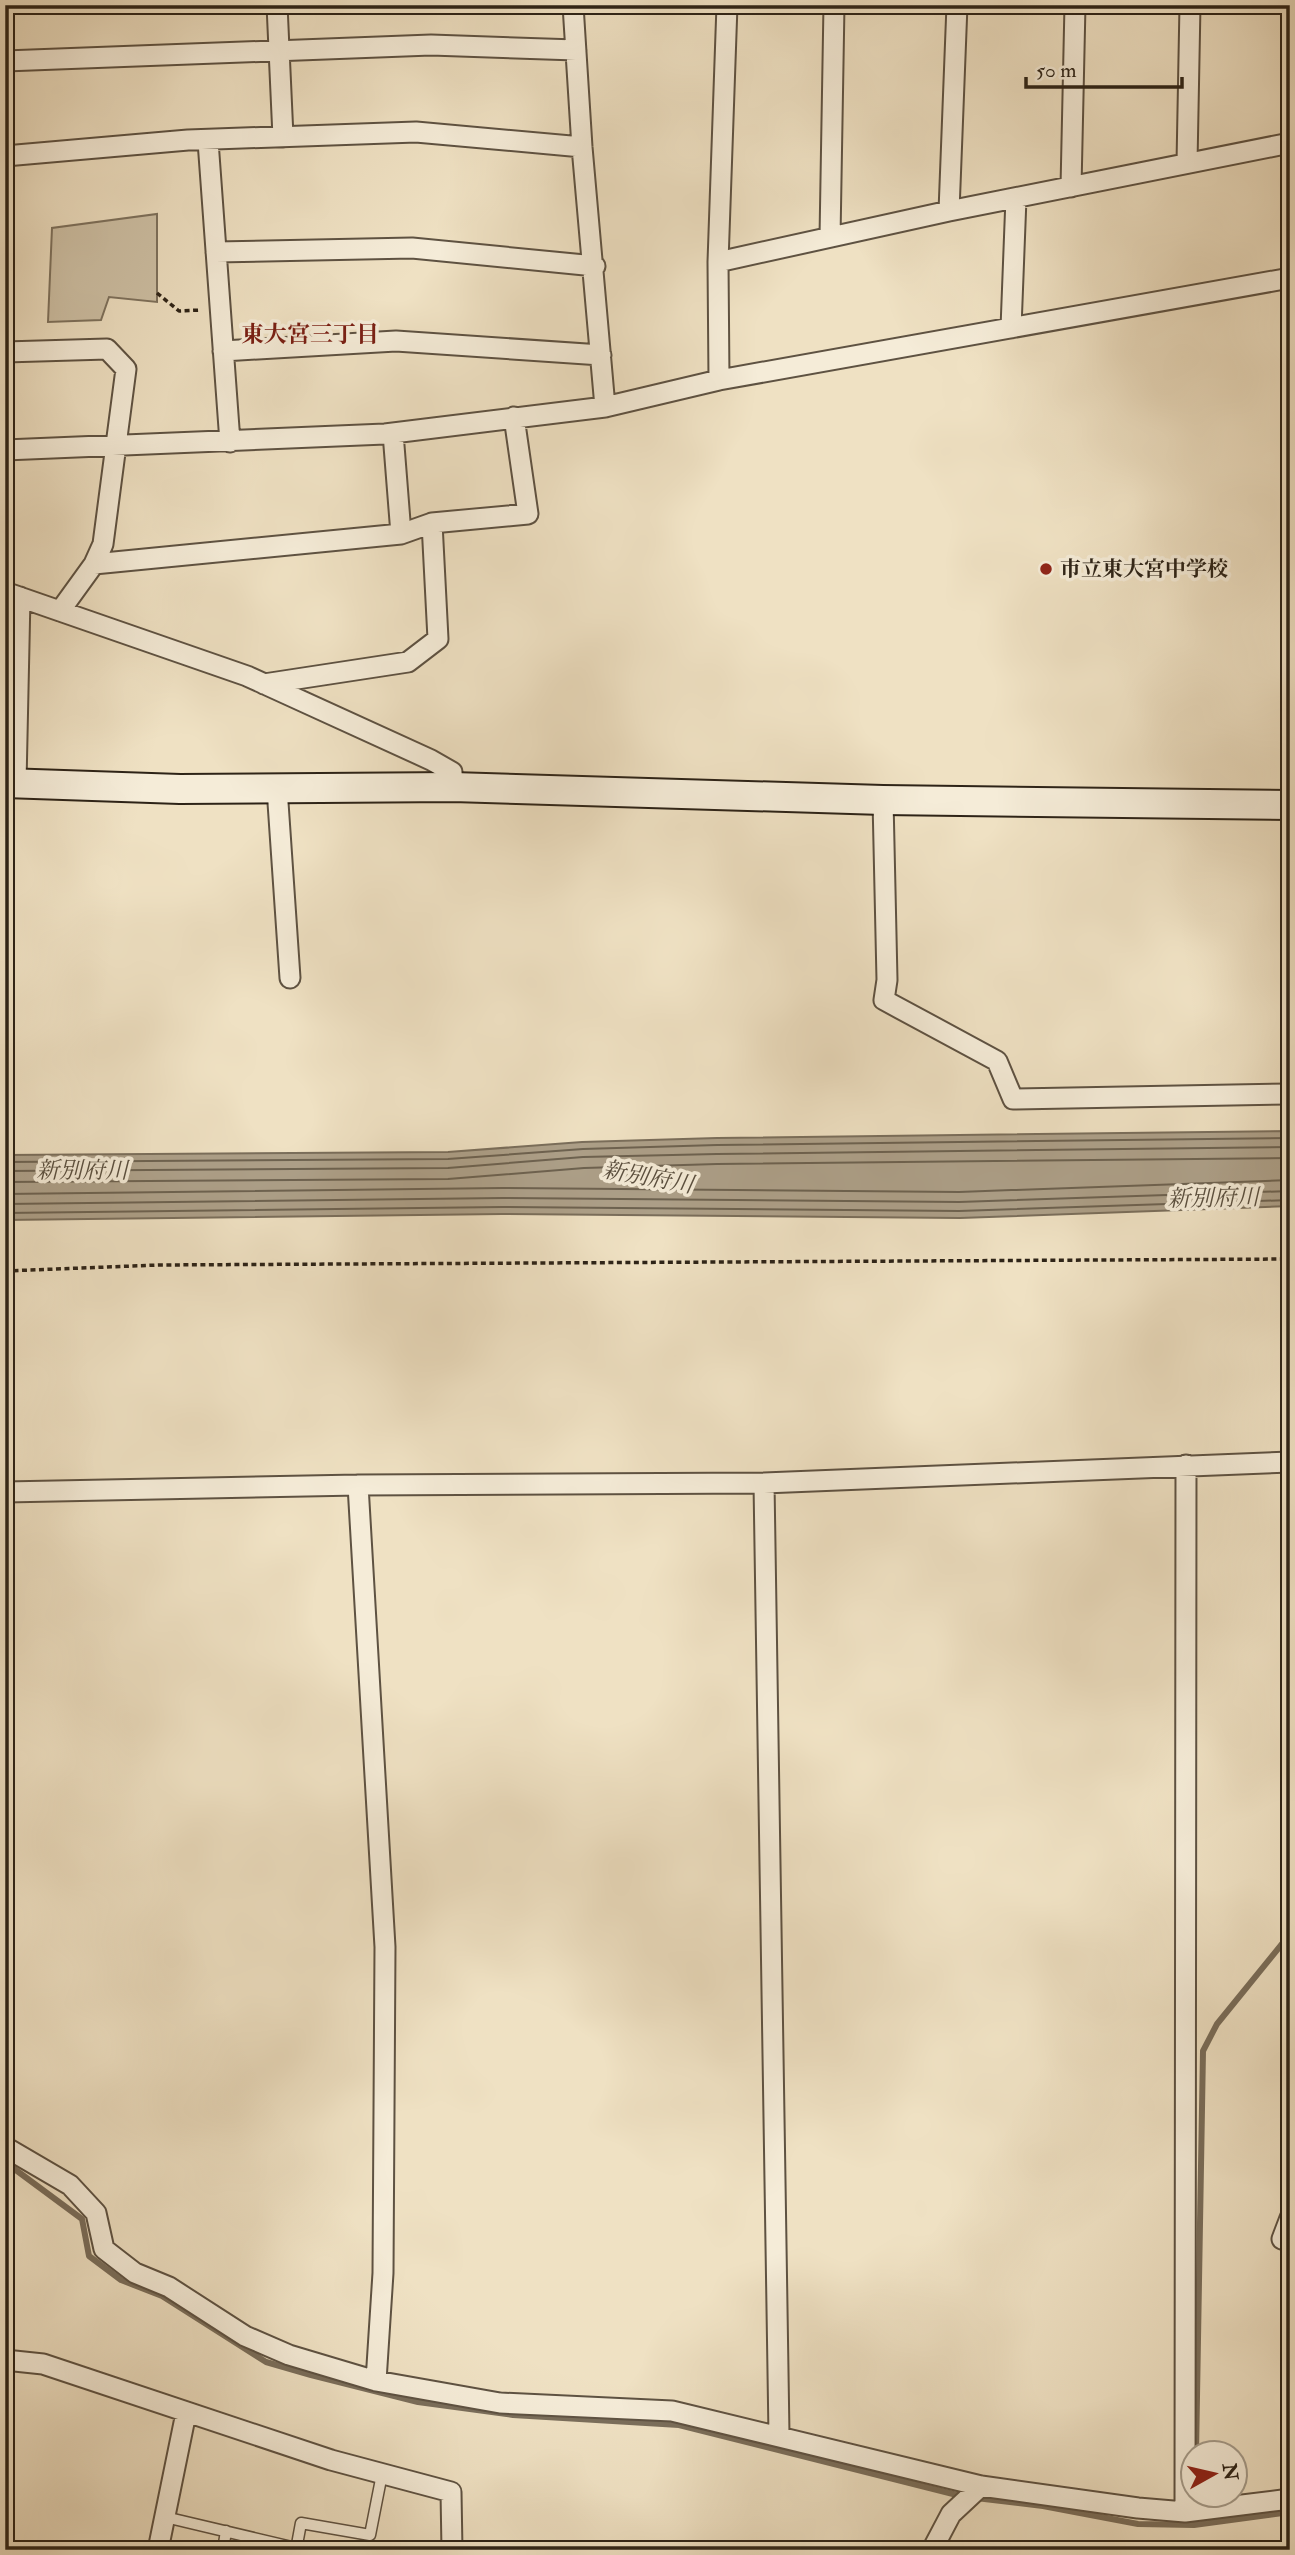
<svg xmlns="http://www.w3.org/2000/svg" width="1295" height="2555" font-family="'IM FELL Double Pica','Noto Serif JP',serif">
<rect width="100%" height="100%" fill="#efe1c3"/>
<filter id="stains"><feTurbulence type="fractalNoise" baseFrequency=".00286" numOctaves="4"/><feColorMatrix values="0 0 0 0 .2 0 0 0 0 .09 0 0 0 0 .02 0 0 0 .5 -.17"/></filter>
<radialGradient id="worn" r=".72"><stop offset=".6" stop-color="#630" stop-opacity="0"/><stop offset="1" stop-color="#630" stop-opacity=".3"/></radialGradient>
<path fill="#cec1a6" stroke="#7e725e" stroke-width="2" d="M 157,214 L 157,302 L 109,297 L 101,320 L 48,322 L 52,228 Z"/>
<path fill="#ada089" stroke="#7a6e5b" stroke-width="2" d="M 1290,1131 L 1290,1206 L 960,1218 L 502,1214 L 5,1220 L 5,1155 L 448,1152 L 582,1142 L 717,1138 Z"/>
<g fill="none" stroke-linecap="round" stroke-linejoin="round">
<path stroke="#6d6250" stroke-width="2" d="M 5,1162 L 448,1159 L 583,1149 L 717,1145 L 1290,1138
M 5,1171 L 448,1168 L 583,1157 L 717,1154 L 1290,1147
M 5,1182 L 448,1179 L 584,1168 L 717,1164 L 1290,1158
M 5,1194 L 502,1188 L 959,1192 L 1290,1180
M 5,1204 L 502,1198 L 959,1202 L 1290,1191
M 5,1213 L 502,1207 L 959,1211 L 1290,1200"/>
<path stroke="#7a6e5b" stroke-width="6" d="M 5,2162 L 82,2219 L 89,2256 L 121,2280 L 162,2296 L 266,2362 L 311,2375 L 418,2402 L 513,2415 L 679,2425 L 965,2497
M 1196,2454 L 1203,2051 L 1217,2024 L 1290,1934
M 976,2498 L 1043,2506 L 1138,2524 L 1194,2525 L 1290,2512
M 1195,2509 L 1195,2496"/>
<g stroke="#5e5242" stroke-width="13">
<path id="lane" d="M 165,2517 L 296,2548
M 223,2550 L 226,2531
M 296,2550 L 301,2523 L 370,2535 L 382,2474"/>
</g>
<g stroke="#5e5242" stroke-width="23">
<path id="street" d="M 277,5 L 283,137
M 573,5 L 582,147 L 605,407
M 5,61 L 431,45 L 576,50
M 208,141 L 230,442
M 5,156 L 188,140 L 416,132 L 582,147
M 1187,163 L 1190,5
M 1071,187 L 1075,5
M 949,211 L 957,5
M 830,237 L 834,5
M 216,252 L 412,248 L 595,266
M 718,262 L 949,211 L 1290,143
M 1011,328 L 1016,198
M 223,351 L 396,341 L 601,355
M 5,352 L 107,349 L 126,369 L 103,544 L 94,564 L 60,611
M 719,380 L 718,262 L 727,5
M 393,433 L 401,534
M 5,450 L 385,434 L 605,407 L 719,380 L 1290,278
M 94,564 L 401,534 L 432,523 L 528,514 L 514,417
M 5,592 L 247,676 L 431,760 L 452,772 L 453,787
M 264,684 L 408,662 L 438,639 L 432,523
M 16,783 L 20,597
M 277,788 L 290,978
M 883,800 L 887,980 L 884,1000 L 997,1061 L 1013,1099 L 1290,1094
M 764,1483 L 779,2435
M 358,1485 L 385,1947 L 383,2273 L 376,2381
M 5,1492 L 358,1485 L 764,1483 L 1290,1462
M 5,2147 L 70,2185 L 96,2213 L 104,2249 L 135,2273 L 169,2287 L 245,2336 L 289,2355 L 376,2381 L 500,2403 L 672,2411 L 981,2486 L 1138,2508 L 1185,2512 L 1290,2499
M 1290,2218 L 1282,2239 L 1290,2241
M 5,2360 L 43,2364 L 331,2460 L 451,2492 L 452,2550
M 1185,2512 L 1186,1465
M 158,2550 L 186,2413
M 932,2550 L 951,2514 L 981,2486"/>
</g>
<g stroke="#2d2317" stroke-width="32">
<path id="secondary" d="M 5,783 L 180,789 L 453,787 L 883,800 L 1290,805"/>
</g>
<path stroke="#2d2317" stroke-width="3.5" stroke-dasharray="5 3.5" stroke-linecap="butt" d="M 157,293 L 179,311 L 201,310
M 5,1271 L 158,1265 L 1290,1259"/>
<use href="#lane" stroke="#f5ecd8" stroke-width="10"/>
<use href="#street" stroke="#f5ecd8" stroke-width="19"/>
<use href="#secondary" stroke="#f5ecd8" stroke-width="28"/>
</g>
<circle fill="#8f2418" stroke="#f5ecd8" stroke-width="2.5" cx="1046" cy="569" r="7"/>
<g text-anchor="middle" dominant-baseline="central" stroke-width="7" stroke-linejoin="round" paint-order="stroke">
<g font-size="21" font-weight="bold" fill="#2d2317" stroke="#f5ecd8" text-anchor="start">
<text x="1060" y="569">市立東大宮中学校</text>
</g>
<g font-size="23" font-weight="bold" fill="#7a1f14" stroke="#f5ecd8">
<text x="310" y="334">東大宮三丁目</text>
</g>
<g font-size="23" font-style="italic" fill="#5a4f3f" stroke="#f5ecd8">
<text x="82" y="1170">新別府川</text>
<text transform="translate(648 1177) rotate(10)">新別府川</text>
<text transform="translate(1213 1198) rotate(-1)">新別府川</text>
</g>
</g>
<rect width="1295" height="2555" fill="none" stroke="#efe1c3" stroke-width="28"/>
<rect x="7" y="7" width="1281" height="2541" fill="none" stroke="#2d2317" stroke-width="3.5"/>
<rect x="14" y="14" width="1267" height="2527" fill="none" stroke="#2d2317" stroke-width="2"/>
<g transform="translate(1214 2474) rotate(82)"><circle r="33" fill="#f5ecd8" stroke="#a59c8b" stroke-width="2"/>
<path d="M0-5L12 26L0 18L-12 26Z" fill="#8f2418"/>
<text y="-10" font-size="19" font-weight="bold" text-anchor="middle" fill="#2d2317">N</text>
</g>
<path d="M1026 77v10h156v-10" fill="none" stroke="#2d2317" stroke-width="3.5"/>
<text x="1036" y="77" font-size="21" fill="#2d2317" stroke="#f5ecd8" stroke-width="5" paint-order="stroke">50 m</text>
<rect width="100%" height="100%" filter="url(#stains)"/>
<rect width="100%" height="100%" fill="url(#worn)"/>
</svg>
